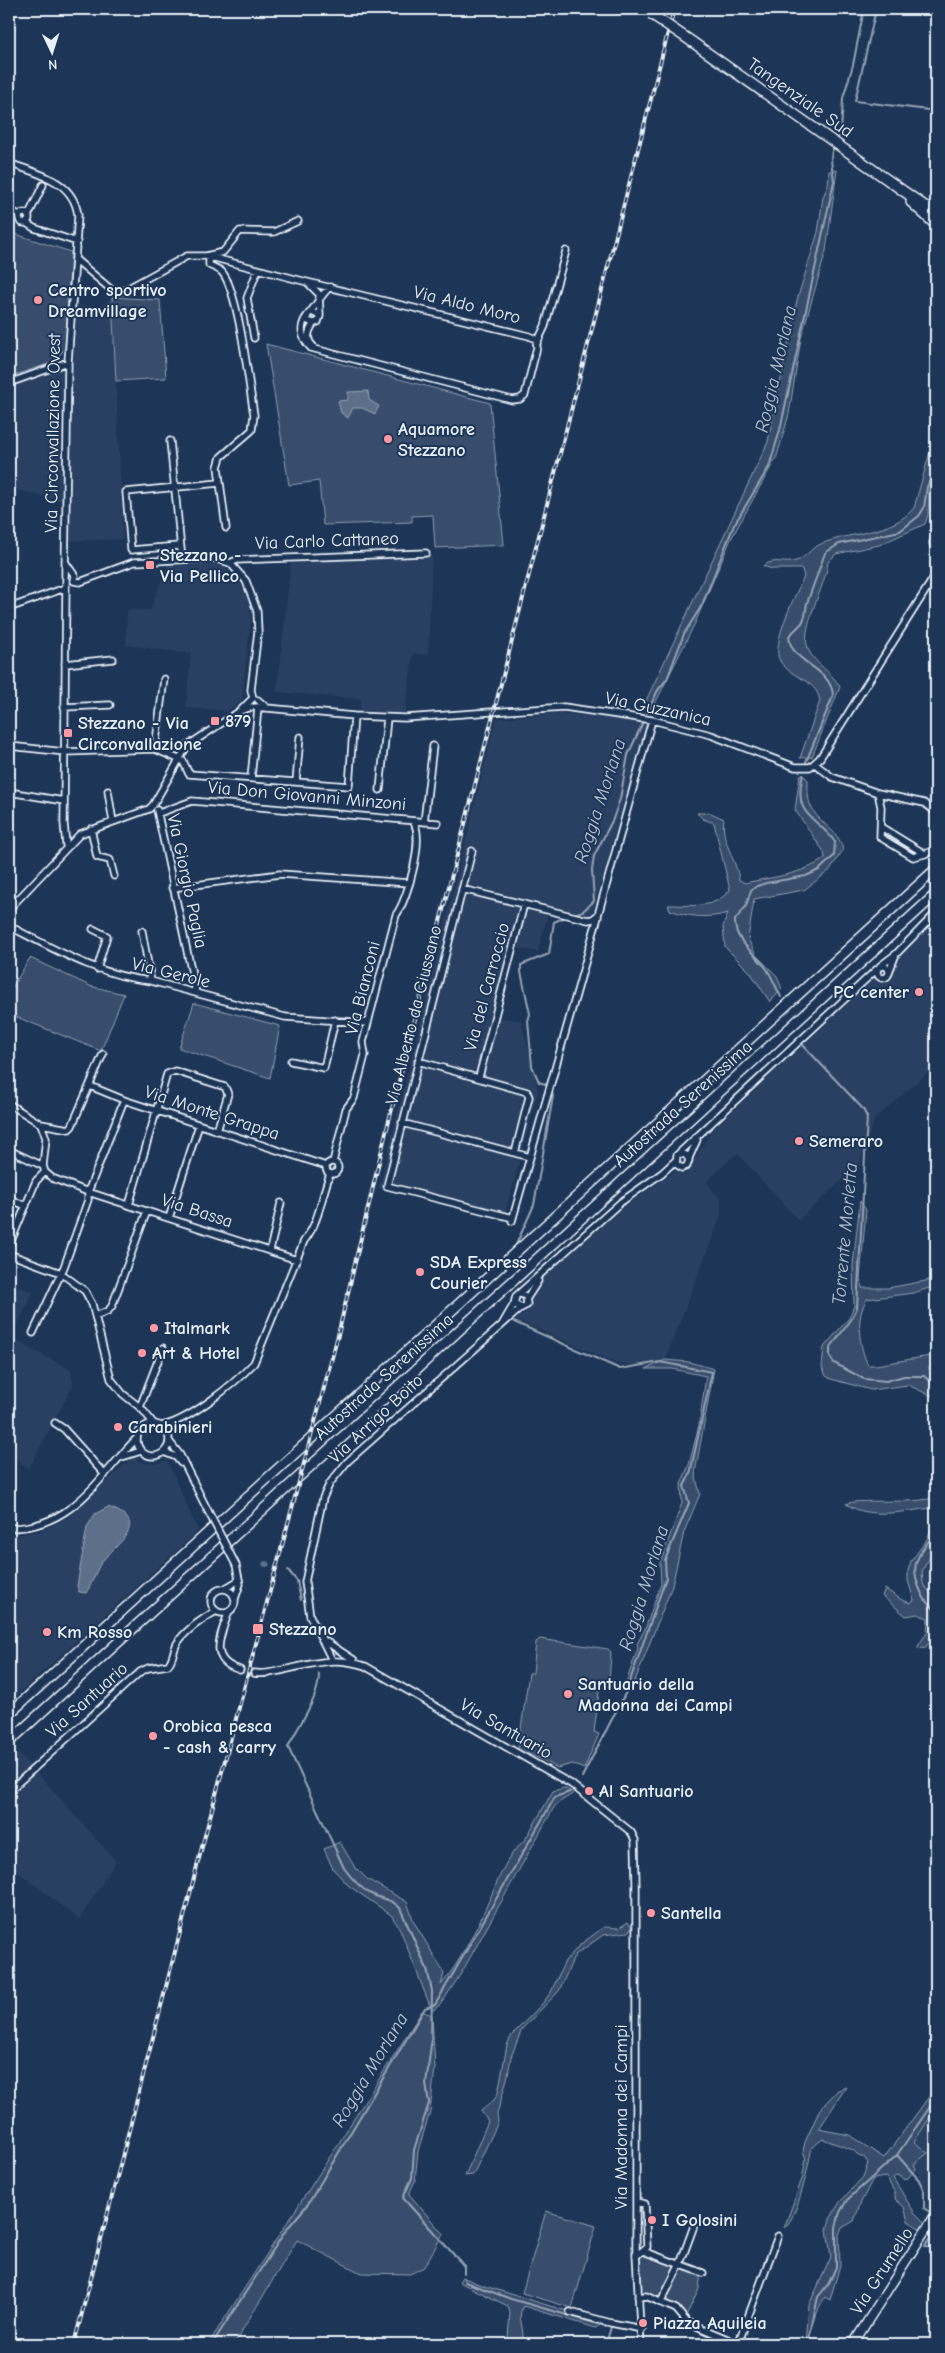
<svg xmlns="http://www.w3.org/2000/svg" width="945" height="2353" font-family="'Comic Neue',sans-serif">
<rect width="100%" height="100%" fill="#1d3557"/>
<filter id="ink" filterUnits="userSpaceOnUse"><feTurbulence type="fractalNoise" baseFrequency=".02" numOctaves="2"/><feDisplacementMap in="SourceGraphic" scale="10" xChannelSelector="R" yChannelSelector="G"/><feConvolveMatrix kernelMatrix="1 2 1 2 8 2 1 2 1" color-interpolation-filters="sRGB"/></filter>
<g filter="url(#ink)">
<path fill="#2a4162" d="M 112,297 L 123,539 L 68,541 L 75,306 L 100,306 Z
M 64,368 L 61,501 L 9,488 L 9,385 Z
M 432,556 L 428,655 L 413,653 L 405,714 L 360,712 L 361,699 L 277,692 L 291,562 Z
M 203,563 L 222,566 L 238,579 L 248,600 L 251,616 L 242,701 L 227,711 L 186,708 L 191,654 L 126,645 L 127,610 L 150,610 L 168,564 Z
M 556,713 L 640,721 L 646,726 L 591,917 L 549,907 L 538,952 L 517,948 L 499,1018 L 521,1020 L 538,1091 L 504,1218 L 379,1188 L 496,719 Z
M 936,921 L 936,1066 L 875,1118 L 859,1165 L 798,1220 L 737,1153 L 706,1182 L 721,1200 L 721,1215 L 665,1360 L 646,1369 L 615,1362 L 516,1320 L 526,1312 L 542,1279 L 617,1212 L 674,1172 L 686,1170 L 693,1163 L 711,1131 Z
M 9,1283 L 33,1292 L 11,1338 L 71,1370 L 73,1385 L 29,1468 L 9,1455 Z
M 134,1456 L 142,1463 L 156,1464 L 167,1460 L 198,1531 L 9,1702 L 9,1536 L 41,1531 L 70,1516 Z
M 936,1546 L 936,1600 L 923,1584 L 922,1571 Z
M 19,1753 L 116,1861 L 79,1919 L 9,1865 L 9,1762 Z
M 936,2108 L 936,2203 L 931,2211 L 926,2208 L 927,2195 L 913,2164 L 928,2153 L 914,2142 Z"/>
<path fill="#374d6c" stroke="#909fb2" d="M 837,170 L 826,251 L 801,338 L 789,414 L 777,456 L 731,539 L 695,623 L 651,712 L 643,707 L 768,442 L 797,300 L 818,232 L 823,197 L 828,185 L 829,171 Z
M 9,216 L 12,218 L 12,233 L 71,252 L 65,348 L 54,362 L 9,377 Z
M 112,297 L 160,300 L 166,378 L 116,381 Z
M 266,344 L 490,403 L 504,545 L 435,548 L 433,515 L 412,516 L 412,522 L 323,525 L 319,481 L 289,485 Z
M 936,430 L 936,480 L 929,490 L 928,515 L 925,524 L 879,545 L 836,554 L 828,562 C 826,587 798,630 809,651 C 816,665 832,672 840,687 L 812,757 L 800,758 L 820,701 C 816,678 791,679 780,661 C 770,645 796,593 804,577 L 802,569 L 772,569 L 763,566 C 776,557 783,565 796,561 C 805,559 810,548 821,544 C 852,531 891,535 914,508 Z
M 800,775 L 803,775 L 808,780 C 808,790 807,801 813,810 C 822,826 840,831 843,850 L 829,871 L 804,890 L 754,899 L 748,939 L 756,955 L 777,976 L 782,989 L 770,1002 L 750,972 L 725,947 L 723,927 L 728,913 C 709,919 688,917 670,910 L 668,905 C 692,905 713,910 730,890 L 714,823 L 703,819 L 697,813 L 711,813 L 724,819 C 720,840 737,860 739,880 L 745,883 C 771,877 803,875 825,858 L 824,852 L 795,810 Z
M 30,958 L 90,986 L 124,994 L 101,1051 L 9,1014 L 9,993 Z
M 194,1003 L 280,1026 L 270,1078 L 179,1048 Z
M 860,1201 L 866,1210 L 860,1279 L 862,1288 L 888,1288 L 936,1279 L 936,1286 L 913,1293 L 867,1299 C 855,1318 859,1346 868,1365 L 876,1365 L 936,1355 L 936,1362 L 928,1368 L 936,1376 L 936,1398 L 908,1385 L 871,1390 L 831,1379 L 826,1376 L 822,1367 L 824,1347 L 849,1318 L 854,1306 L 853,1265 Z
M 665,1360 L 689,1362 L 714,1369 L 695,1473 L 700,1494 L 684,1532 L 672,1586 L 633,1686 L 627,1684 L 627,1680 L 638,1648 L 637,1644 L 645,1629 L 661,1584 L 660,1563 L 682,1503 L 681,1484 L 689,1465 L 699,1425 L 706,1376 L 672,1369 L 646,1369 Z
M 936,1497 L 936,1510 L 932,1508 C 905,1511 870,1520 846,1504 C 855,1498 915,1505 936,1497 Z
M 936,1518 L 936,1546 L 922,1571 L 923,1584 L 936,1600 L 936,1631 L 926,1647 L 917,1648 L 927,1632 L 928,1618 L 917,1614 L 906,1616 L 882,1596 L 885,1589 L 902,1600 L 911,1603 L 914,1600 L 908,1581 L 908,1571 L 911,1561 L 926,1541 Z
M 540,1639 L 608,1649 L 611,1652 L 609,1684 L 600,1684 L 594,1732 L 599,1734 L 584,1769 L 572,1764 L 557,1768 C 544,1759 531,1756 518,1749 L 529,1673 L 533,1673 L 536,1642 Z
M 564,1788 L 574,1793 L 558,1803 L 553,1809 L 462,1972 L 441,2004 L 432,2011 L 400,1929 L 391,1915 L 349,1886 L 333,1869 L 324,1849 L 340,1842 L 354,1866 L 367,1879 L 407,1902 L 414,1922 L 444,1973 L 441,1985 C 460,1962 475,1932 487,1905 C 497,1884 506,1854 525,1840 L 553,1791 Z
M 628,1922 L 632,1928 L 628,1932 L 603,1935 L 575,1955 L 559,1991 L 522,2029 L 511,2057 L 508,2075 L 497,2114 L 498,2122 L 473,2175 L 465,2176 L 488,2121 L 481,2111 L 495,2099 L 498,2093 L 507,2045 L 512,2035 L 542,2004 L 551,1992 L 565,1961 L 581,1944 L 604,1927 L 619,1928 Z
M 422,2011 L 432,2015 L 435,2068 L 430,2112 L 418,2151 L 415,2181 L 409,2194 L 443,2234 L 424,2267 L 410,2274 L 361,2273 L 297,2240 L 234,2344 L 208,2344 L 321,2171 Z
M 846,2087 L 819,2129 L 849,2135 L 884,2158 L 936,2087 L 936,2108 L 914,2142 L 928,2153 L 914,2164 L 916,2169 L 906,2180 L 897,2175 L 893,2178 L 914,2212 L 925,2223 L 922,2230 L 908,2221 L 904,2207 L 895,2199 L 895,2193 L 886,2177 L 873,2179 L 861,2202 L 854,2221 L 842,2228 L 839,2234 L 840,2265 L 830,2300 L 825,2297 C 815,2311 814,2329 806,2344 L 809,2305 L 831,2257 L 827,2229 L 830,2219 L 840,2202 L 863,2177 L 868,2163 L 864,2157 L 860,2157 L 853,2150 L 823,2139 L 812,2147 C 808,2166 799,2216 784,2228 L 802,2179 L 806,2159 L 803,2151 L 805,2142 L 820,2109 L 838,2090 Z
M 546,2211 L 596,2226 L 572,2308 L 522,2293 Z
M 639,2253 L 701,2272 L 699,2289 L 684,2320 C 676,2307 654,2296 638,2297 Z
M 462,2277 L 481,2285 L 570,2312 L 576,2317 L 601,2324 L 596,2328 L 523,2306 C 516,2318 526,2330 522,2342 L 501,2344 L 508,2338 L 510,2313 L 508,2306 L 459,2282 Z"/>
<path fill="#5d7089" stroke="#95a4b5" d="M 368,391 L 369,400 L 379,406 L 375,414 L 362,408 L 353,408 L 348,418 L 341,413 L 338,401 L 348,400 L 348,392 Z
M 108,1507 C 150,1521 121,1541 104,1559 C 96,1568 93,1583 86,1593 L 79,1592 L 77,1586 L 87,1527 L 95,1514 Z"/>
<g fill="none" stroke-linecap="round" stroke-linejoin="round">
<path stroke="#95a4b5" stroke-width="2" d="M 876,9 L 855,101 L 936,111
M 837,140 L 841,133 L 843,98 L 853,65 L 864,9
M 647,713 L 658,690 L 667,679 L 684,634 L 702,605 L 734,525 L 769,467 L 780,430 L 834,181 C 833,168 828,158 834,146
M 806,762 L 833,696 C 832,667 790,664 789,636 L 802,623 L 805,616 L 807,603 L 825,553 L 839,544 L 900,531 L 919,516 L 924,508 L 927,487 L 936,466
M 574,914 L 583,911 L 594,901 L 592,870 L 594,856 L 613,819 L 620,799 L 628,755 L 643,722
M 781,997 C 776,988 772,976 766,968 C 754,952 734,941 735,920 L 746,906 L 751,890 L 757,886 L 766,883 L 806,876 L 819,870 L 834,856 L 835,842 C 817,816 792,818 803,775
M 802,1044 L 863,1109 L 867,1117 L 857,1308 L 851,1320 L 830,1348 L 830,1357 L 834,1363 L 864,1379 L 886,1381 L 904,1376 L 924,1376 L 936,1386
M 548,1085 L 539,1082 L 532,1066 L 528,1021 L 530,1014 L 521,972 L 521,965 L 549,954 L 554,922 L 565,917
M 515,1247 L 534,1205 L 553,1096 L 551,1088
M 514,1322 L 620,1369 L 660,1362 L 712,1372 L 690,1474 L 684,1486 L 689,1503 L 665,1560 L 666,1578 L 626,1692 L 582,1777
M 936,1532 C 930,1540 922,1549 918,1558 C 910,1572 922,1603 936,1610
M 288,1570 L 297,1581 L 301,1600
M 319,1674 C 319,1700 299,1723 288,1747 L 344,1868 C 352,1879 360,1888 371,1894 C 382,1900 391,1898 400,1908 L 427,1969 L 432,1991 L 431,2045 L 426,2084 L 429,2103 L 414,2150 L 412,2178 L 403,2198 L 464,2266 L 464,2273
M 897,2155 L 919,2180 L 924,2191 L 924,2208 L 931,2213
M 936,2229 L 925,2246 L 936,2247
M 464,2279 L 465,2282 L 511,2299 L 605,2326
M 212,2344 L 286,2230 L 308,2204 L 425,2008 L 435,2005 L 555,1797 L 570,1792
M 606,2344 L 611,2327
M 808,2344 L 818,2297 L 829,2283 L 836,2267 L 836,2227 L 840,2212 L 847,2200 L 897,2155 L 936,2098"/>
<path stroke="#5d7089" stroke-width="5.5" d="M 265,1564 L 267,1564"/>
<path stroke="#3b516f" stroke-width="5.5" stroke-dasharray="5.5 3" stroke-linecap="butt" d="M 240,1670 L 254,1673"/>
<g stroke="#e8f1f8" stroke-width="9">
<path id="minor" d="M 9,163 C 37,174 73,179 78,215 L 68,362 L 65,576
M 9,209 L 19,215
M19 218a5 5 0 1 1 10 0a5 5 0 1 1-10 0Z
M 28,216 L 43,185
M 26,223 L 34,228 L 77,242
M 207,256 L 307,282 L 319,294 L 320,316
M 209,257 L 209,265 C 213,267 219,269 222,272 C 239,292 249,386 254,415 L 252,430 L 221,457 L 218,467 L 226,528
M 75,259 L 114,292 L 125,290 L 187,256 L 206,256 L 223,252 L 240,231 L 274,232 L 298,221
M 312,312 L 320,316 L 318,322 L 314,323 L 308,321 L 307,316 C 315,307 321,295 330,287
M 307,316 C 299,327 301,338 311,348 L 512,400 L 520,399 L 525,395 L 537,347 L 536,339 L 529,336 L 307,282
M 254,338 L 247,298 L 258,269
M 537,343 L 545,326 L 566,251
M 313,346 C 306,340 308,331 314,323
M 9,383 L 68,362
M 170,441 L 182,559
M 936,534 L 933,543 L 936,556
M 179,546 L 131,550 L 126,492 L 219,483
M 66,563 L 75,576 L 74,581
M 230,563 L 237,560 L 426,553
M 935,575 L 936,555
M 66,580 L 64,823 L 66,845
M 74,581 L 80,582 L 134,562 L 213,558 L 230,563 L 246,581 L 257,611 L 258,631 L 251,690 L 253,698
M 9,608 L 65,588
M 65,664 L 113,659
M 258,700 L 267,708
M 64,707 L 110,705
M 256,707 L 354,716 L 405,718 L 564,707 L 652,720 L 711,735 L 795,767 L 810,767 L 820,758 L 936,574
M 240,711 L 252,707
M 9,746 L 65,752 L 155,749 L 183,761 L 189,774 L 349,786 L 354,716
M 155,749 L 164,679
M 815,764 L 832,777 L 878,793 L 881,807 L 880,837 L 913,857 L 925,854
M 251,778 L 258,708
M 296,782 L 300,737
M 380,790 L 387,718
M 108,791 L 113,822
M 9,792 L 64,801
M 878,793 L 924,803 L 936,812
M 157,810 L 196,993
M 159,813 L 192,801 L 438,823
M 424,822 L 433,746
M 881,827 L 925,854 L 936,849
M 91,829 L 97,857 L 110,860 L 114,876
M 472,851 L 387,1186 L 513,1218
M 172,888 L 280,874 L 409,883
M 462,889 L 588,920 L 593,919 L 598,915 L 652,720
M 9,909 L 80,834 L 149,809 L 153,805 L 187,746 L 240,711 L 253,698
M 9,926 C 54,949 100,976 151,981 L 285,1017 L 368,1023
M 93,929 L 107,936 L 97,969
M 142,931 L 151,981
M877 972a6 6 0 1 1 12 0a6 6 0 1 1-12 0Z
M 880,966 L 896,954 L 936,913
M 889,972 L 896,954
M 291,1061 L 324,1068 L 335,1020
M 418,1061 L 527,1092 L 529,1097 L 515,1153
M 479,1077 L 524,904
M 90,1086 L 124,1100 L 326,1166
M 9,1104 L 41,1124 L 46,1138 L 43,1166 L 45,1172 L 52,1178 L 88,1192 L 297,1260
M 402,1123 L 530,1157
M 41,1124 L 69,1129 L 72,1126 L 103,1054
M 9,1150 L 43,1166
M 681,1154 L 686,1155 L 689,1160 L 687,1166 L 682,1168 L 676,1164 L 677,1155 L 877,969
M 689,1158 L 697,1140
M326 1168a6 6 0 1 1 12 0a6 6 0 1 1-12 0Z
M 333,1162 L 346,1109 L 354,1098 L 365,1055 L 363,1042 L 396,915 C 408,899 425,837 413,821
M 9,1199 L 26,1206
M 129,1205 L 167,1074 L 175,1071 L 225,1087 L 228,1094 L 217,1131
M 169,1218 L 199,1125
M 512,1221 L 598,917
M 9,1246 L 36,1181 L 45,1172
M 270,1250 L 281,1203
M 9,1254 L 61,1273 L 85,1291 L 92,1304 L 111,1379 L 123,1394 L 142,1409 L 154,1424
M 520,1294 L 526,1296 L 527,1305 L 521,1308 L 514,1304 L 516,1296 L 621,1202 L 662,1173 L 675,1161
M 527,1298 L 538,1281
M 95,1316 L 108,1311 L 112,1306 L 147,1211
M 503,1323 L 514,1304
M 33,1333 L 64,1267 L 88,1200 L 88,1192 L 124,1100
M 140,1407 L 163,1348
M 55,1423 L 64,1429 L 105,1475
M137 1440a16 16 0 1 1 32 0a16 16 0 1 1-32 0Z
M 160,1426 C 187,1423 235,1383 254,1363 L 304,1241 C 320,1221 321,1197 330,1174
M 169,1441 L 180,1455 L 208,1511
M 164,1452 L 176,1457 L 181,1463
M 122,1457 L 141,1451
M 9,1528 C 72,1529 99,1477 137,1438
M 224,1589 L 239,1580
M211 1601a12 12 0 1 1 24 0a12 12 0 1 1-24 0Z
M 235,1599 L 240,1584 L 236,1565
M 229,1611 C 222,1633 206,1660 240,1670
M 322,1639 L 354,1660
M 332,1660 L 310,1616 L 305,1582 L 323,1498 L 330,1483 L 347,1462 L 521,1308
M 254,1673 C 264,1675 274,1672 284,1670 C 315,1663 334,1656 365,1666 L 571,1784 L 631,1832 L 635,1840 L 636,1884 L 636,2253 L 641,2344
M 9,1791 L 140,1672 L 148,1668 L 168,1665 C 174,1658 173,1649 178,1642 C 186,1630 204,1618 216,1611
M 636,2202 L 645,2204 L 647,2247 L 636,2256
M 643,2251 L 703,2273
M 638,2297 L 646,2296 L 676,2309 L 687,2322 L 739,2344
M 661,2302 L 680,2264 L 695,2223
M 570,2312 L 611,2323 L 642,2329
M 738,2344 L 778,2236
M 931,2344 L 936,2342"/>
</g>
<g stroke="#e8f1f8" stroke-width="11">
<path id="major" d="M 853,2344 L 936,2214"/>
</g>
<g stroke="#e8f1f8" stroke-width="12">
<path id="highway" d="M 688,39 L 936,214
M 911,202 L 936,225
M 9,1714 L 936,869
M 9,1742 L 936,894"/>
</g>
<use href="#minor" stroke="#1d3557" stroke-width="5.5"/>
<use href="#major" stroke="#1d3557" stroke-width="8"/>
<use href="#highway" stroke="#1d3557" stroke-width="9"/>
<g stroke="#e8f1f8" stroke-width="4">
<path id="rail" d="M 74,2344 L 203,1843 L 338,1335 L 386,1132 L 674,9"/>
</g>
<use href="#rail" stroke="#1d3557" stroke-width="2" stroke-dasharray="5.5" stroke-linecap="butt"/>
<g stroke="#e8f1f8" stroke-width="9" stroke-linecap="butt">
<path id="minor-bridge" d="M 208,1511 L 236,1565"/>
</g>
<g stroke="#e8f1f8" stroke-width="12" stroke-linecap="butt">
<path id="highway-bridge" d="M 651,14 L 688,39"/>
</g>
<use href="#minor-bridge" stroke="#1d3557" stroke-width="5.5"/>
<use href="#highway-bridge" stroke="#1d3557" stroke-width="9"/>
</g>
</g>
<g fill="#ff9aa2" stroke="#1d3557" stroke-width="2">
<circle cx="38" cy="300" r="5"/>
<circle cx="388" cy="439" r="5"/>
<rect x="145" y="560" width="10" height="10" rx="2.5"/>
<rect x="210" y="716" width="10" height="10" rx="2.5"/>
<rect x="63" y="728" width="10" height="10" rx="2.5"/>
<circle cx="919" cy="992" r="5"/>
<circle cx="799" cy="1141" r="5"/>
<circle cx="420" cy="1272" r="5"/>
<circle cx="154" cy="1328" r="5"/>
<circle cx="142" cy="1353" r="5"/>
<circle cx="118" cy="1427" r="5"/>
<rect x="252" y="1623" width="12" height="12" rx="2.5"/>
<circle cx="47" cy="1632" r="5"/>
<circle cx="568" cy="1694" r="5"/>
<circle cx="153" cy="1736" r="5"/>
<circle cx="589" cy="1791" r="5"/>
<circle cx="651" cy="1913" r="5"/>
<circle cx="652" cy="2220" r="5"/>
<circle cx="643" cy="2323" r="5"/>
</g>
<g text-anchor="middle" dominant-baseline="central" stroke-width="4" stroke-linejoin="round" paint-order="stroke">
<g font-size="18" fill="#e8f1f8" stroke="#1d3557">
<text transform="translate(800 98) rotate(35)">Tangenziale Sud</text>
<text transform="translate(467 305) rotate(14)">Via Aldo Moro</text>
<text transform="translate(53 433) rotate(-89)">Via Circonvallazione Ovest</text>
<text transform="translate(327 541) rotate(-2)">Via Carlo Cattaneo</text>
<text transform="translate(658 709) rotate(12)">Via Guzzanica</text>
<text transform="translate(307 796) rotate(5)">Via Don Giovanni Minzoni</text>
<text transform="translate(187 881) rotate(78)">Via Giorgio Paglia</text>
<text transform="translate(171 973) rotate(14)">Via Gerole</text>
<text transform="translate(487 987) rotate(-75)">Via del Carroccio</text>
<text transform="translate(363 988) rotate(-76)">Via Bianconi</text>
<text transform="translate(414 1015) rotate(-76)">Via Alberto da Giussano</text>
<text transform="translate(683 1104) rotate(-42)">Autostrada Serenissima</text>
<text transform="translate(212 1113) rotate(18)">Via Monte Grappa</text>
<text transform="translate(197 1211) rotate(18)">Via Bassa</text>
<text transform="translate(384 1377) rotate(-42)">Autostrada Serenissima</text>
<text transform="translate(376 1419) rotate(-43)">Via Arrigo Boito</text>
<text transform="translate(87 1700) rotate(-42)">Via Santuario</text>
<text transform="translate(506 1729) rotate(30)">Via Santuario</text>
<text transform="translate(621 2117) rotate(-90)">Via Madonna dei Campi</text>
<text transform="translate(882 2271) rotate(-57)">Via Grumello</text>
</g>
<g font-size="18" font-weight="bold" fill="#e8f1f8" stroke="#1d3557" text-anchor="start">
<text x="48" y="290">Centro sportivo<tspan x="48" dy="21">Dreamvillage</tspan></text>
<text x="398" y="429">Aquamore<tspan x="398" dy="21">Stezzano</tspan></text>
<text x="160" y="555">Stezzano -<tspan x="160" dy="21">Via Pellico</tspan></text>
<text x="225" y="721">879</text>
<text x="78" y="723">Stezzano - Via<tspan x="78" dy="21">Circonvallazione</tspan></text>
<text x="909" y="992" text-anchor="end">PC center</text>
<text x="809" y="1141">Semeraro</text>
<text x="430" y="1262">SDA Express<tspan x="430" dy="21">Courier</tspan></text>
<text x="164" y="1328">Italmark</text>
<text x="152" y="1353">Art &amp; Hotel</text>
<text x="128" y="1427">Carabinieri</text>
<text x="269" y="1629">Stezzano</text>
<text x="57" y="1632">Km Rosso</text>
<text x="578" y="1684">Santuario della<tspan x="578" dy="21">Madonna dei Campi</tspan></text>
<text x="163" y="1726">Orobica pesca<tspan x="163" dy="21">- cash &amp; carry</tspan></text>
<text x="599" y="1791">Al Santuario</text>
<text x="661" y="1913">Santella</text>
<text x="662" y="2220">I Golosini</text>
<text x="653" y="2323">Piazza Aquileia</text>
</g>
<g font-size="19" font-style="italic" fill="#b7c4d1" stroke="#1d3557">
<text transform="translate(776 369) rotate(-77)">Roggia Morlana</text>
<text transform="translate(600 801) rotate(-72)">Roggia Morlana</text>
<text transform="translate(845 1234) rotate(-85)">Torrente Morletta</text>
<text transform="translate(644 1588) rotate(-73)">Roggia Morlana</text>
<text transform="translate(370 2070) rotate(-59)">Roggia Morlana</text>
</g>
</g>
<rect width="945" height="2353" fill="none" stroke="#1d3557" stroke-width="30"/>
<rect x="15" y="15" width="915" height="2323" fill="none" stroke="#e8f1f8" stroke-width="2" filter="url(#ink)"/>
<g transform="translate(52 52) rotate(176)" stroke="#1d3557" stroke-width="4" paint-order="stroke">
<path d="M0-4L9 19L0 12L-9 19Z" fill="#e8f1f8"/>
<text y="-8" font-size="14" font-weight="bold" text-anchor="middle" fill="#e8f1f8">N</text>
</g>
</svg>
